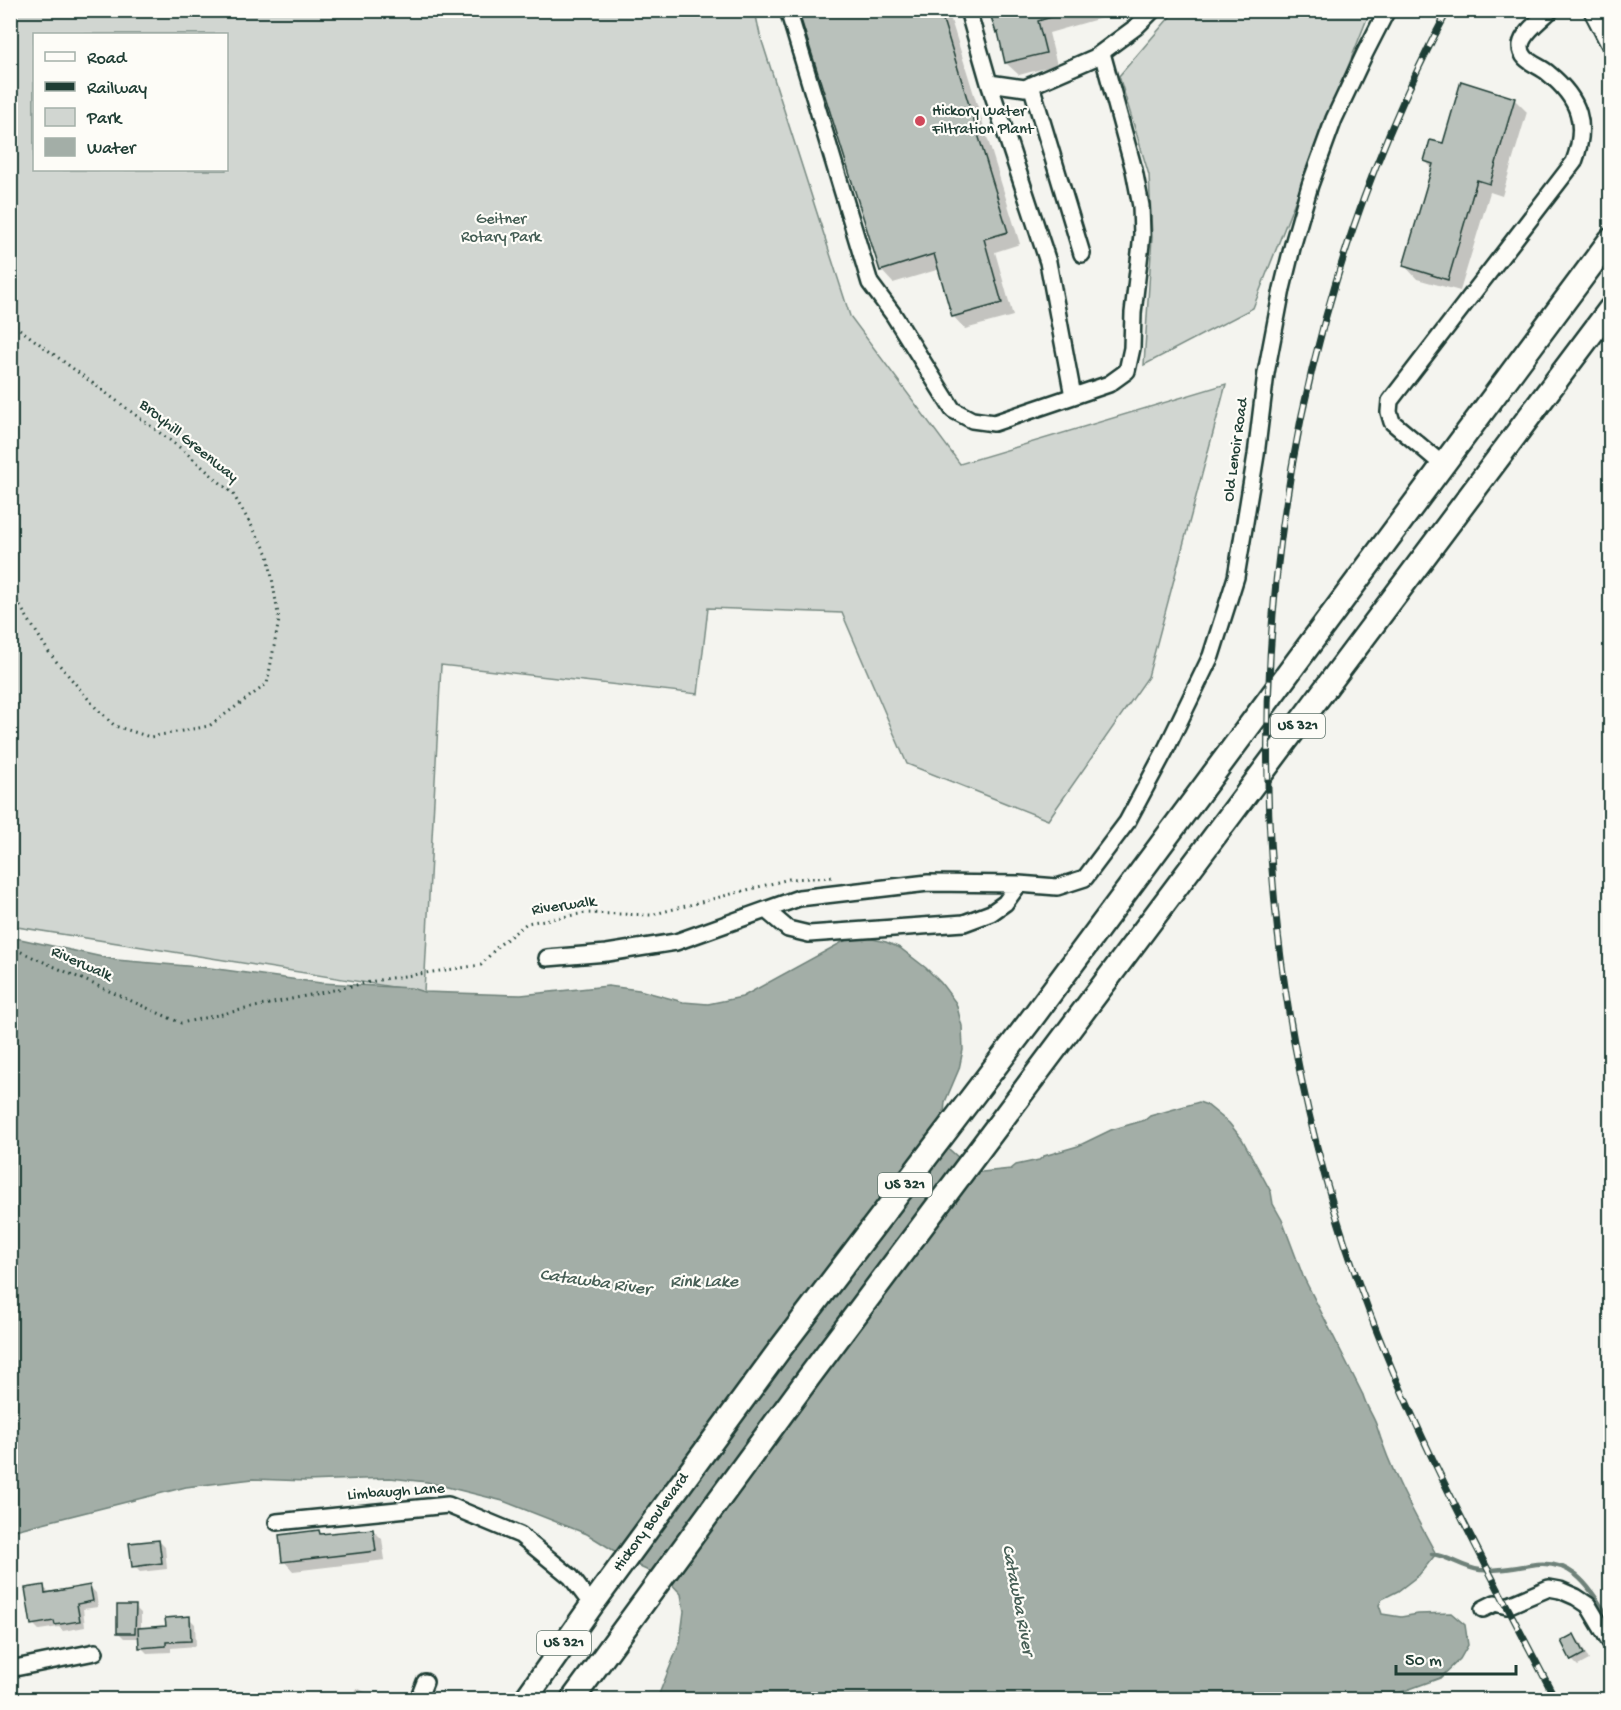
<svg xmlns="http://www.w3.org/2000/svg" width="1621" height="1710" font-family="'Gochi Hand',sans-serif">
<rect width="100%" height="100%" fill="#f4f4ef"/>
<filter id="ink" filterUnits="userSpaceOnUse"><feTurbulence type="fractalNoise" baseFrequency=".0167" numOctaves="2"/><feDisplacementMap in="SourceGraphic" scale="12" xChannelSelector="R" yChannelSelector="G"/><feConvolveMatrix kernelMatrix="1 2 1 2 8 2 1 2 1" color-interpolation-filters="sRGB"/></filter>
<g filter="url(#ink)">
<path fill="#d1d6d1" stroke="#788a82" stroke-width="1.5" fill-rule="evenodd" d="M 10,11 L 755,11 L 760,35 L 850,316 L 960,464 L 1226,384 L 1148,677 L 1048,820 L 907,764 L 842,613 L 708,608 L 698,694 L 441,665 L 424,992 L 11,926 ZM 34,34 L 226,34 L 226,170 L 34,170 Z
M 1175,11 L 1370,11 L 1253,308 L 1144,365 L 1152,237 L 1149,175 L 1119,76 Z"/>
<path fill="#a3aea7" stroke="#6e8179" stroke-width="1.5" d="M 855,935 L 886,942 L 900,948 L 926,968 L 941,983 L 956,1003 L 962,1026 L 963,1050 L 959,1069 L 945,1102 L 943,1126 L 949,1149 L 969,1167 L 982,1172 L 1011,1169 L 1016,1165 L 1039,1160 L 1044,1156 L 1078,1146 L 1111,1130 L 1145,1120 L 1150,1116 L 1199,1102 L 1207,1105 L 1229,1123 L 1242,1139 L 1271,1192 L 1273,1204 L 1282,1220 L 1303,1276 L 1363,1395 C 1366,1406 1372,1414 1376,1424 C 1390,1470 1413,1512 1436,1554 L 1419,1575 L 1398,1591 L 1382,1599 L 1379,1605 L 1382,1614 L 1401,1617 L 1418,1614 L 1451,1613 L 1465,1625 L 1468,1645 L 1460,1659 L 1440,1678 L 1382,1699 L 657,1699 L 680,1642 L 684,1611 L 681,1594 L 667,1579 L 642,1568 L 587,1534 L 503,1501 L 427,1482 L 390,1478 L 306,1481 L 253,1479 L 186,1487 L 11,1531 L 11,937 L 116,960 L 210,968 L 321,983 L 411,988 L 424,992 L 521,995 L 608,986 L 639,990 L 683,1002 L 708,1004 L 742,997 Z"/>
<path fill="#0003" d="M 799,10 L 948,10 L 1020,244 L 995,252 L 1013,316 L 965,329 L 953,316 L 940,269 L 893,283 L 881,270 Z
M 991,10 L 1122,10 L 1122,12 L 1049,33 L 1057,65 L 1019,75 L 1006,63 L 1000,35 L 997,32 Z
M 1514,99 L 1527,112 L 1502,196 L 1490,192 L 1460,291 L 1417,279 L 1405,266 L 1433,169 L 1425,161 Z
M 373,1530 L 382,1539 L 385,1560 L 293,1571 L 284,1561 L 319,1532 L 323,1536 Z
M 159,1541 L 165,1547 L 167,1569 L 140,1572 L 134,1566 Z
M 43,1587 L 50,1593 L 90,1587 L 96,1593 L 98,1607 L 83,1609 L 85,1627 L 63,1631 L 59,1627 L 39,1630 L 33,1624 Z
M 135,1607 L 141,1613 L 141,1629 L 167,1627 L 189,1618 L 195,1624 L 196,1646 L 171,1648 L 171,1652 L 147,1653 L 141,1647 L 140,1638 L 124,1638 L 118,1632 Z
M 10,1613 L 18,1651 L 10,1652 Z
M 1574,1636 L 1580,1642 L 1589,1660 L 1578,1666 L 1572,1660 Z
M 357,1688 L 381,1700 L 352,1700 Z"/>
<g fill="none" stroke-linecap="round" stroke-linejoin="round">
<path stroke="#6e8179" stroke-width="4.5" d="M 1432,1554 C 1448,1556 1463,1568 1480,1570 C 1497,1571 1514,1568 1530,1565 C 1574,1557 1590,1589 1610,1620"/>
</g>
<path fill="#b9c1bb" stroke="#1f3d34" stroke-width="1.5" d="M 798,10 L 940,10 L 1008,232 L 984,239 L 1002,303 L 952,317 L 934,254 L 880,271 Z
M 989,10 L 1060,10 L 1061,14 L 1038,21 L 1046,53 L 1005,63 L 998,32 L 996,33 Z
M 1461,81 L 1515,98 L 1490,184 L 1477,180 L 1448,280 L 1403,266 L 1433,164 L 1424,161 L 1430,140 L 1443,143 Z
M 373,1529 L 376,1551 L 282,1562 L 279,1535 L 319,1530 L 320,1534 Z
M 159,1540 L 162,1563 L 132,1567 L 129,1543 Z
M 44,1585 L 45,1593 L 90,1585 L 93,1601 L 77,1604 L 80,1621 L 55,1625 L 54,1621 L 31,1625 L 25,1588 Z
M 117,1605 L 136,1605 L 135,1633 L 117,1633 Z
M 190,1616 L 191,1641 L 166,1642 L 166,1646 L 139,1648 L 138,1628 L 166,1626 L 165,1618 Z
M 1574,1634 L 1584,1654 L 1571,1661 L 1561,1641 Z"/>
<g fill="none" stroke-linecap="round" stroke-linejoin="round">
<g stroke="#1f3d34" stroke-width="20">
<path id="minor" d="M 788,10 L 870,283 L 893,314 L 953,410 L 972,420 L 994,423 L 1109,384 L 1127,371 L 1132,348 L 1133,313 L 1142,235 L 1141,206 L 1134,170 L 1102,53
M 968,10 L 989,83 L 1025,88 L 1094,58 L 1136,27 L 1153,10
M 989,83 L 1048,262 L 1073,396
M 1031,85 L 1082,254
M 1443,465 L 1392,422 L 1389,412 L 1390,401 L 1574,162 C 1588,124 1580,99 1548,73 C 1538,64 1520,62 1521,45 C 1523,32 1542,19 1551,10
M 767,911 L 788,929 L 809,934 L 964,923 L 991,913 L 1005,903 L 1019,884
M 547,958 L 607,953 L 676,942 L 799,898 L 928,883 L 1019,884 L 1057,887 L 1085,878 L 1127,822 L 1166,749 L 1211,656 L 1236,577 L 1256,455 L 1266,373 L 1282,289 L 1293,244 L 1310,185 L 1334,119 L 1365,53 L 1387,10
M 277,1522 L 448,1505 L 520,1535 L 571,1577 L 592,1605
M 1483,1609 L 1495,1603 L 1507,1606 L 1549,1588 L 1560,1590 L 1576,1597 L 1588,1605 L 1610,1642
M 10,1669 L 95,1652
M 418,1700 L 425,1682"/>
</g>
<g stroke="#1f3d34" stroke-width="24">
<path id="major" d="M 1594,10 L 1610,41"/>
</g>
<g stroke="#1f3d34" stroke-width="27">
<path id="highway" d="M 525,1700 L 592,1605 L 780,1349 L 1030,1021 L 1610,240
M 572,1700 L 809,1377 L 1610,309"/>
</g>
<path stroke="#1f3d34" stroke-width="3" stroke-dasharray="1.5 4.5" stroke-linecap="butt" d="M 10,322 L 183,450 L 233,494 L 268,554 L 279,620 L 267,684 L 209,726 L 150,737 L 115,726 L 96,708 L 50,654 L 10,590
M 10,947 L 181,1023 L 384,979 L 481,965 L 498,946 L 527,923 L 586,913 L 651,915 L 789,879 L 834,877"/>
<use href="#minor" stroke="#fdfcf7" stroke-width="15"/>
<use href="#major" stroke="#fdfcf7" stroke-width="20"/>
<use href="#highway" stroke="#fdfcf7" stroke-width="22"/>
<g stroke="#1f3d34" stroke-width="7">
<path id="rail" d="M 1448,10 C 1237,404 1211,898 1370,1314 C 1421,1448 1490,1573 1556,1700"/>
</g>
<use href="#rail" stroke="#fdfcf7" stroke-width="4.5" stroke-dasharray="14" stroke-linecap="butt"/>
</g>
</g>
<circle fill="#d1495b" stroke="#fdfcf7" stroke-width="2" cx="920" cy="121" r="6"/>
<g text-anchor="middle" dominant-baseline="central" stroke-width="4.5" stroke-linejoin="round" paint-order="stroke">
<g fill="#fdfcf7" stroke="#62766e" stroke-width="1.5">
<rect x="1271" y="714" width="54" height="24" rx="4.5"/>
<rect x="878" y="1173" width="54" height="24" rx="4.5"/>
<rect x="537" y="1631" width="54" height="24" rx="4.5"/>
</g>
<g font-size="15" font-weight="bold" fill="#1f3d34">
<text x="1298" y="726">US 321</text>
<text x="905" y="1185">US 321</text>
<text x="564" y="1643">US 321</text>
</g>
<g font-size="16" fill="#1f3d34" stroke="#fdfcf7" text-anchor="start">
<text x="932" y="112">Hickory Water<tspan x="932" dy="18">Filtration Plant</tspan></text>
</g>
<g font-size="16" fill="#435c53" stroke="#fdfcf7">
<text x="501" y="220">Geitner<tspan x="501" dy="18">Rotary Park</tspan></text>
</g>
<g font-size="16" fill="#1f3d34" stroke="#fdfcf7">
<text transform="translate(188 442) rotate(39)">Broyhill Greenway</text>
<text transform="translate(1237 450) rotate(-82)">Old Lenoir Road</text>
<text transform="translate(564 907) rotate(-8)">Riverwalk</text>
<text transform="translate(81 965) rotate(24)">Riverwalk</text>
<text transform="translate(396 1493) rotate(-4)">Limbaugh Lane</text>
<text transform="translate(652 1523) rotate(-54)">Hickory Boulevard</text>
</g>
<g font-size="18" font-style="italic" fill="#475f56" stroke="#fdfcf7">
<text x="704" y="1282">Rink Lake</text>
<text transform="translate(595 1283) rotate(8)">Catawba River</text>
<text transform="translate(1017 1600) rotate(79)">Catawba River</text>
</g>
</g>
<rect width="1621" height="1710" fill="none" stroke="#fdfcf7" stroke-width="36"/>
<rect x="18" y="18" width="1585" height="1674" fill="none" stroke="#1f3d34" stroke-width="2" filter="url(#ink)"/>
<rect x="33" y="33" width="195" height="138" fill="#fdfcf7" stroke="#a4b0a9" stroke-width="1.5"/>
<rect x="45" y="52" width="30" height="9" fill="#fdfcf7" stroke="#a4b0a9" stroke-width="1.5"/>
<text x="87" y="63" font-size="18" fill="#1f3d34">Road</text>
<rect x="45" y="82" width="30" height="9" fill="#1f3d34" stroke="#a4b0a9" stroke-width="1.5"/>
<text x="87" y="93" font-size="18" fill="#1f3d34">Railway</text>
<rect x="45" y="108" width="30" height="18" fill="#d1d6d1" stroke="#a4b0a9" stroke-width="1.5"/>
<text x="87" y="123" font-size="18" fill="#1f3d34">Park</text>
<rect x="45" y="138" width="30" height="18" fill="#a3aea7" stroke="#a4b0a9" stroke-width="1.5"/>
<text x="87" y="153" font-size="18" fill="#1f3d34">Water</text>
<path d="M1396 1665v9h120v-9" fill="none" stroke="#1f3d34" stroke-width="3"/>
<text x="1405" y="1665" font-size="18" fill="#1f3d34" stroke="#fdfcf7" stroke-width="4.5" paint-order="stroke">50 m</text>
</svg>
